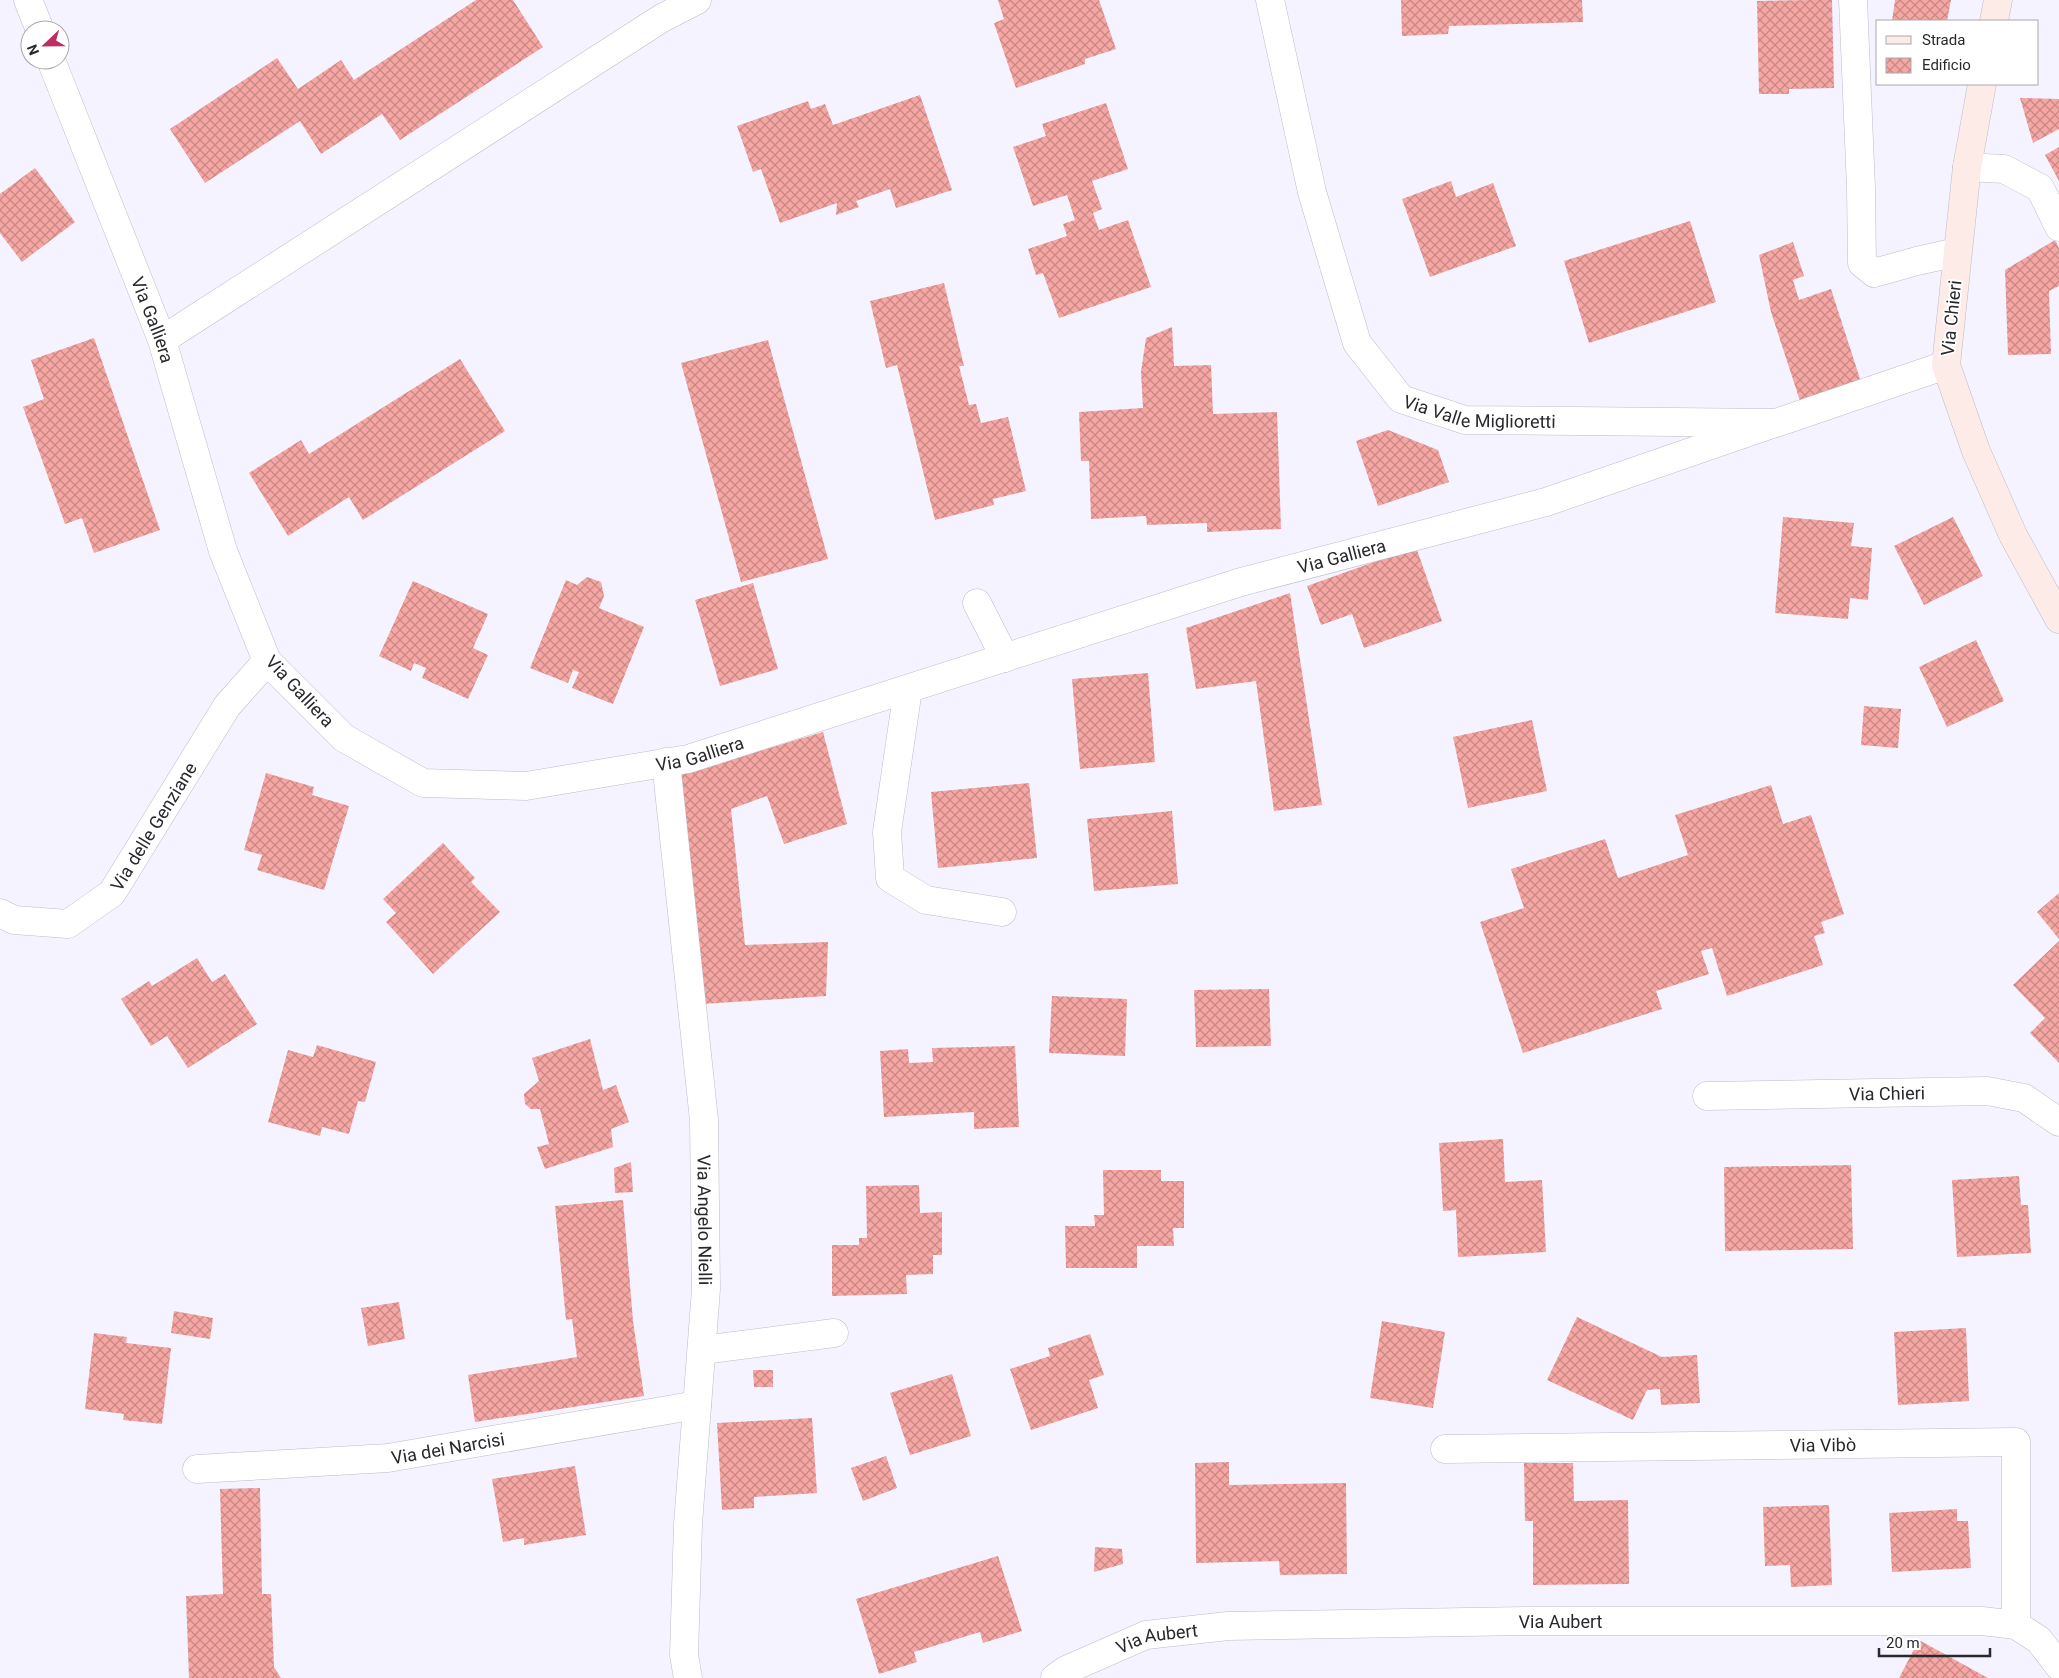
<svg xmlns="http://www.w3.org/2000/svg" width="2059" height="1678" font-family="Roboto,sans-serif">
<defs>
<pattern id="building-cross-hatch" width="8" height="8" patternUnits="userSpaceOnUse" patternTransform="scale(1.25)"><rect width="8" height="8" fill="#f6a7a3"/><path d="M0 0l8 8M0 8l8-8" fill="none" stroke="#c78885"/></pattern>
</defs>
<rect width="100%" height="100%" fill="#f5f3ff"/>
<path fill="url(#building-cross-hatch)" d="M 476,0 L 513,0 L 543,47 L 400,140 L 382,114 L 321,154 L 300,121 L 205,183 L 170,129 L 277,58 L 298,89 L 341,60 L 354,80 Z
M 998,0 L 1099,0 L 1116,49 L 1085,59 L 1085,64 L 1016,88 L 994,23 L 1004,19 Z
M 1401,0 L 1582,0 L 1583,22 L 1449,26 L 1448,34 L 1402,36 Z
M 1811,0 L 1832,0 L 1834,88 L 1789,89 L 1789,94 L 1759,94 L 1757,1 Z
M 1895,0 L 1951,0 L 1947,21 L 1892,21 Z
M 920,95 L 952,190 L 896,208 L 890,189 L 856,201 L 859,207 L 836,215 L 837,203 L 780,223 L 761,169 L 753,172 L 737,126 L 808,101 L 811,109 L 825,104 L 833,125 Z
M 2020,98 L 2059,99 L 2059,129 L 2033,143 Z
M 1106,103 L 1128,169 L 1092,181 L 1102,209 L 1093,213 L 1099,230 L 1128,220 L 1151,287 L 1059,318 L 1043,273 L 1036,275 L 1028,249 L 1067,236 L 1063,224 L 1075,220 L 1067,195 L 1033,206 L 1013,147 L 1046,136 L 1042,124 Z
M 2059,147 L 2059,181 L 2045,155 Z
M 35,168 L 75,222 L 22,262 L 0,233 L 0,194 Z
M 1451,181 L 1456,197 L 1493,183 L 1516,246 L 1430,277 L 1402,199 Z
M 1690,221 L 1716,302 L 1589,343 L 1564,261 Z
M 2055,240 L 2059,248 L 2059,286 L 2049,291 L 2051,354 L 2008,355 L 2005,270 Z
M 1793,242 L 1804,276 L 1793,280 L 1799,300 L 1831,289 L 1862,385 L 1801,404 L 1771,312 L 1759,255 Z
M 944,283 L 964,366 L 959,366 L 969,405 L 976,404 L 981,423 L 1008,417 L 1026,491 L 993,499 L 994,505 L 935,520 L 897,365 L 886,368 L 870,301 Z
M 1172,327 L 1174,366 L 1211,365 L 1213,414 L 1277,412 L 1281,529 L 1207,532 L 1207,523 L 1147,525 L 1146,516 L 1091,519 L 1089,461 L 1081,461 L 1079,412 L 1143,408 L 1141,372 L 1146,338 Z
M 94,338 L 160,530 L 94,553 L 82,518 L 65,524 L 23,407 L 44,399 L 31,360 Z
M 768,340 L 828,559 L 741,582 L 681,363 Z
M 460,359 L 505,431 L 363,520 L 349,497 L 288,536 L 249,473 L 301,440 L 309,454 Z
M 1388,430 L 1438,450 L 1449,482 L 1378,506 L 1356,441 Z
M 1783,517 L 1854,523 L 1851,546 L 1872,548 L 1868,600 L 1850,598 L 1848,619 L 1775,613 Z
M 1953,517 L 1983,576 L 1924,605 L 1894,546 Z
M 1416,547 L 1442,621 L 1364,648 L 1352,614 L 1321,625 L 1307,586 Z
M 587,577 L 601,582 L 604,596 L 599,608 L 644,627 L 613,704 L 572,688 L 579,672 L 573,670 L 568,683 L 530,668 L 566,580 L 577,585 Z
M 413,581 L 488,614 L 473,648 L 488,655 L 468,699 L 422,678 L 426,668 L 414,663 L 411,671 L 379,656 Z
M 753,583 L 778,669 L 720,686 L 695,600 Z
M 1290,593 L 1322,805 L 1274,811 L 1256,681 L 1196,689 L 1186,628 Z
M 1976,640 L 2004,701 L 1947,727 L 1919,667 Z
M 1148,673 L 1155,762 L 1080,769 L 1072,679 Z
M 1864,706 L 1901,709 L 1898,748 L 1861,745 Z
M 1532,720 L 1547,791 L 1468,808 L 1453,737 Z
M 823,732 L 847,824 L 784,844 L 767,796 L 731,809 L 745,945 L 828,942 L 826,996 L 702,1004 L 680,775 Z
M 266,773 L 314,787 L 312,795 L 349,806 L 324,890 L 257,870 L 262,855 L 244,850 Z
M 1029,783 L 1037,858 L 938,868 L 931,792 Z
M 1771,785 L 1783,824 L 1811,815 L 1844,914 L 1821,922 L 1825,933 L 1814,936 L 1823,965 L 1727,996 L 1712,948 L 1701,951 L 1709,974 L 1656,991 L 1662,1009 L 1523,1053 L 1480,922 L 1524,908 L 1511,869 L 1605,839 L 1618,878 L 1688,855 L 1675,815 Z
M 1172,811 L 1178,884 L 1094,891 L 1087,819 Z
M 443,843 L 475,878 L 471,882 L 500,912 L 433,974 L 386,922 L 396,913 L 383,899 Z
M 2059,893 L 2059,939 L 2037,912 Z
M 2059,941 L 2059,1063 L 2030,1033 L 2045,1018 L 2013,985 Z
M 197,958 L 212,982 L 225,974 L 257,1024 L 188,1068 L 167,1036 L 151,1046 L 121,999 L 149,981 L 152,986 Z
M 1269,989 L 1271,1046 L 1196,1047 L 1194,990 Z
M 1052,996 L 1127,999 L 1125,1056 L 1049,1053 Z
M 590,1039 L 603,1090 L 616,1085 L 629,1122 L 611,1129 L 613,1147 L 545,1169 L 537,1147 L 549,1144 L 540,1109 L 531,1109 L 525,1104 L 524,1094 L 539,1081 L 532,1058 Z
M 317,1045 L 376,1062 L 365,1102 L 358,1101 L 349,1134 L 322,1127 L 320,1136 L 268,1122 L 288,1050 L 313,1057 Z
M 1015,1046 L 1019,1127 L 974,1129 L 974,1112 L 884,1117 L 880,1051 L 908,1049 L 909,1063 L 933,1062 L 932,1048 Z
M 1503,1139 L 1505,1182 L 1542,1180 L 1546,1252 L 1458,1257 L 1456,1210 L 1443,1211 L 1439,1143 Z
M 631,1162 L 633,1192 L 615,1193 L 614,1168 Z
M 1851,1165 L 1853,1249 L 1725,1251 L 1724,1167 Z
M 1103,1170 L 1161,1170 L 1161,1181 L 1184,1181 L 1184,1228 L 1173,1228 L 1174,1246 L 1137,1246 L 1137,1268 L 1066,1268 L 1065,1226 L 1095,1226 L 1094,1215 L 1104,1215 Z
M 2019,1176 L 2021,1205 L 2028,1205 L 2031,1253 L 1957,1257 L 1952,1180 Z
M 919,1185 L 920,1213 L 942,1212 L 942,1255 L 933,1255 L 933,1274 L 906,1275 L 907,1294 L 832,1296 L 832,1245 L 859,1245 L 859,1238 L 867,1238 L 866,1186 Z
M 623,1200 L 633,1321 L 644,1396 L 475,1422 L 468,1375 L 577,1357 L 572,1319 L 566,1320 L 555,1206 Z
M 399,1302 L 405,1339 L 368,1346 L 361,1308 Z
M 174,1311 L 213,1318 L 210,1339 L 171,1333 Z
M 1577,1317 L 1662,1357 L 1697,1355 L 1700,1403 L 1661,1405 L 1660,1389 L 1647,1390 L 1633,1420 L 1547,1380 Z
M 1382,1321 L 1445,1332 L 1433,1408 L 1370,1398 Z
M 1966,1328 L 1969,1401 L 1898,1405 L 1894,1332 Z
M 94,1333 L 127,1337 L 126,1343 L 171,1348 L 162,1424 L 123,1420 L 124,1414 L 85,1409 Z
M 1090,1334 L 1104,1375 L 1089,1380 L 1098,1408 L 1031,1430 L 1010,1369 L 1050,1356 L 1048,1348 Z
M 753,1370 L 773,1370 L 773,1387 L 754,1387 Z
M 952,1374 L 971,1436 L 910,1455 L 890,1393 Z
M 812,1418 L 817,1493 L 754,1497 L 754,1508 L 722,1510 L 717,1423 Z
M 886,1456 L 897,1488 L 863,1501 L 851,1468 Z
M 1229,1462 L 1229,1485 L 1346,1483 L 1347,1574 L 1280,1575 L 1279,1561 L 1196,1563 L 1195,1463 Z
M 1524,1463 L 1573,1463 L 1574,1501 L 1628,1500 L 1629,1584 L 1533,1585 L 1533,1521 L 1525,1521 Z
M 575,1466 L 586,1535 L 524,1545 L 524,1538 L 503,1542 L 492,1479 Z
M 260,1488 L 262,1594 L 271,1594 L 274,1667 L 281,1678 L 189,1678 L 186,1596 L 223,1594 L 220,1489 Z
M 1829,1505 L 1832,1585 L 1791,1587 L 1790,1565 L 1765,1566 L 1763,1507 Z
M 1957,1509 L 1957,1521 L 1968,1521 L 1971,1568 L 1892,1572 L 1889,1513 Z
M 1095,1547 L 1122,1549 L 1123,1564 L 1094,1572 Z
M 998,1556 L 1022,1631 L 983,1643 L 980,1632 L 914,1652 L 917,1662 L 879,1674 L 856,1599 Z
M 1919,1640 L 1988,1678 L 1899,1678 Z"/>
<g fill="none" stroke-linecap="round" stroke-linejoin="round">
<g stroke="#bebcc7" stroke-width="29">
<g id="minor">
<path d="M 28,0 L 40,30"/>
<path d="M 1853,0 L 1861,188 L 1862,263 L 1874,273 L 1917,261 L 1957,252"/>
<path id="s1" d="M 51,60 L 162,340 L 223,551 L 267,661 L 344,738 L 423,783 L 526,786 L 688,759 L 1241,582 L 1546,502 L 1772,424"/>
<path d="M 1967,167 L 2004,169 L 2040,188 L 2059,227"/>
<path d="M 162,340 L 662,18 L 697,0"/>
<path d="M 977,603 L 1005,658"/>
<path d="M 908,689 L 887,832 L 890,878 L 926,900 L 1002,912"/>
<path id="s2" d="M 666,762 L 704,1120 L 706,1289 L 688,1524 L 684,1655 L 688,1678"/>
<path id="s3" d="M 0,913 L 14,920 L 68,924 L 112,893 L 227,706 L 267,661"/>
<path id="s4" d="M 1707,1096 L 1987,1091 L 2024,1098 L 2059,1122"/>
<path d="M 702,1350 L 834,1333"/>
<path id="s5" d="M 1445,1449 L 2016,1442 L 2016,1625"/>
<path id="s6" d="M 197,1469 L 388,1458 L 697,1405"/>
<path id="s7" d="M 1055,1678 L 1066,1670 L 1146,1635 L 1228,1626 L 1530,1621 L 1982,1621 L 2016,1625 L 2039,1640 L 2059,1666"/>
</g>
</g>
<g stroke="#bebcc7" stroke-width="29">
<g id="tertiary">
<path id="s8" d="M 1270,0 L 1312,192 L 1357,343 L 1401,399 L 1465,420 L 1776,423 L 1946,365"/>
</g>
</g>
<g stroke="#bebcc7" stroke-width="29">
<path id="secondary" d="M 1994,21 L 1998,0
M 1982,84 L 1967,167 L 1946,365 L 1976,451 L 2013,535 L 2059,619"/>
</g>
<use href="#minor" stroke="#fff" stroke-width="28"/>
<use href="#tertiary" stroke="#fff" stroke-width="28"/>
<use href="#secondary" stroke="#fcebe6" stroke-width="28"/>
</g>
<g text-anchor="middle" dominant-baseline="central" stroke-width="4" stroke-linejoin="round" paint-order="stroke">
<g font-size="18" fill="#29292d" stroke="#fff">
<text transform="translate(1951 318) rotate(-84)">Via Chieri</text>
<text stroke="none"><textPath href="#s1" startOffset="279">Via Galliera</textPath></text>
<text stroke="none"><textPath href="#s8" startOffset="506">Via Valle Miglioretti</textPath></text>
<text stroke="none"><textPath href="#s1" startOffset="1791">Via Galliera</textPath></text>
<text transform="translate(300 691) rotate(47)">Via Galliera</text>
<text stroke="none"><textPath href="#s1" startOffset="1119">Via Galliera</textPath></text>
<text stroke="none"><textPath href="#s3" startOffset="202">Via delle Genziane</textPath></text>
<text stroke="none"><textPath href="#s4" startOffset="180">Via Chieri</textPath></text>
<text stroke="none"><textPath href="#s2" startOffset="460">Via Angelo Nielli</textPath></text>
<text stroke="none"><textPath href="#s5" startOffset="378">Via Vibò</textPath></text>
<text stroke="none"><textPath href="#s6" startOffset="252">Via dei Narcisi</textPath></text>
<text stroke="none"><textPath href="#s7" startOffset="516">Via Aubert</textPath></text>
<text stroke="none"><textPath href="#s7" startOffset="111">Via Aubert</textPath></text>
</g>
</g>
<rect x="1876" y="20" width="162" height="65" fill="#ffffff" stroke="#a9a9ab"/>
<rect x="1886" y="36" width="25" height="8" fill="#fcebe6" stroke="#a9a9ab"/>
<text x="1922" y="45" font-size="15" fill="#29292d">Strada</text>
<rect x="1886" y="58" width="25" height="15" fill="url(#building-cross-hatch)" stroke="#a9a9ab"/>
<text x="1922" y="70" font-size="15" fill="#29292d">Edificio</text>
<g transform="translate(45 45) rotate(248)"><circle r="24" fill="#ffffff" stroke="#a9a9ab"/>
<path d="M0-4L9 19L0 12L-9 19Z" fill="#bc2f60"/>
<text y="-8" font-size="14" font-weight="bold" text-anchor="middle" fill="#29292d">N</text>
</g>
<path d="M1879 1648v8h111v-8" fill="none" stroke="#29292d" stroke-width="2.5"/>
<text x="1886" y="1648" font-size="15" fill="#29292d" stroke="#ffffff" stroke-width="4" paint-order="stroke">20 m</text>
</svg>
